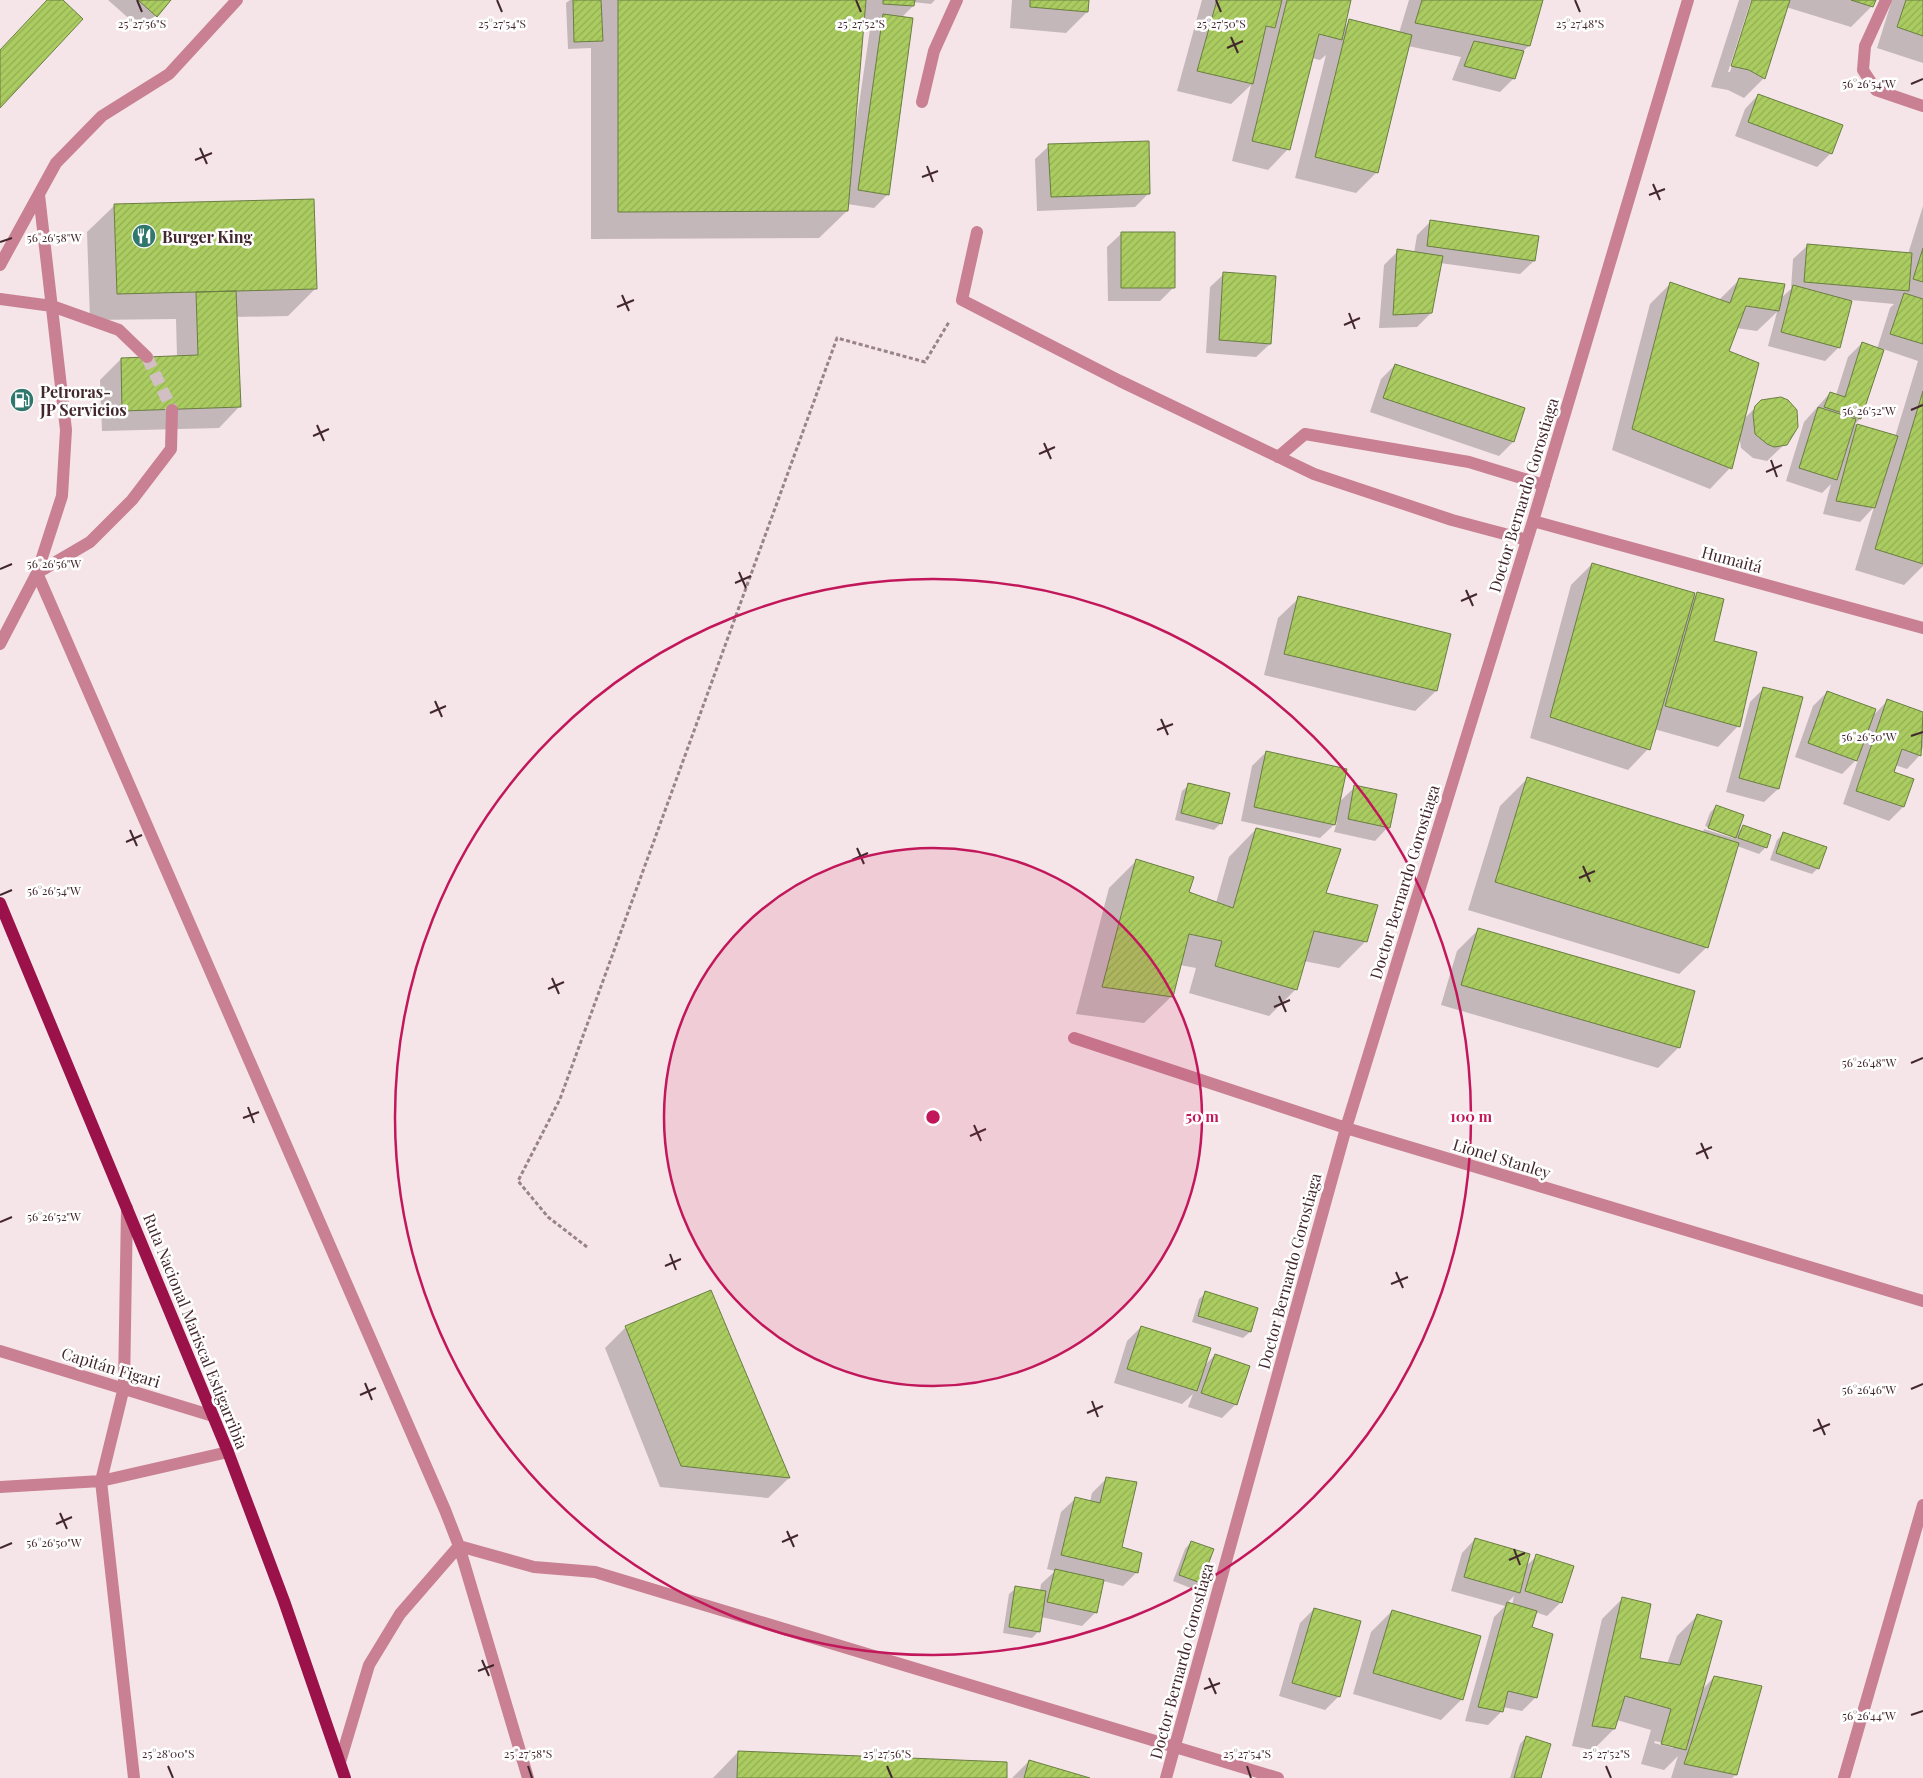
<svg xmlns="http://www.w3.org/2000/svg" width="1923" height="1778" font-family="'Playfair Display',serif">
<defs>
<pattern id="building-hatch" width="6" height="6" patternUnits="userSpaceOnUse" patternTransform="scale(1.25)"><rect width="6" height="6" fill="#aacc60"/><path d="M-1 1l2-2M0 6l6-6M5 7l2-2" fill="none" stroke="#94af54"/></pattern>
</defs>
<rect width="100%" height="100%" fill="#f5e5e8"/>
<path fill="#0003" fill-rule="evenodd" d="M 108,0 L 170,0 L 142,30 Z
M 570,0 L 935,0 L 931,4 L 913,2 L 913,6 L 901,18 L 888,194 L 874,208 L 847,204 L 847,211 L 819,238 L 591,239 L 591,48 L 568,49 L 566,3 ZM 863,24 L 873,25 L 870,29 L 856,125 L 854,125 Z
M 1012,0 L 1088,0 L 1087,12 L 1066,33 L 1010,28 Z
M 1202,0 L 1350,0 L 1344,27 L 1350,21 L 1399,33 L 1409,0 L 1542,0 L 1529,46 L 1522,52 L 1514,78 L 1500,92 L 1452,80 L 1461,57 L 1408,46 L 1377,172 L 1356,193 L 1295,178 L 1326,55 L 1320,60 L 1311,58 L 1288,149 L 1268,170 L 1232,161 L 1251,85 L 1231,104 L 1177,91 Z
M 1739,0 L 1751,0 L 1728,72 L 1730,72 L 1753,0 L 1874,0 L 1872,6 L 1851,27 L 1786,7 L 1764,78 L 1744,98 L 1728,90 L 1711,87 Z
M 1892,0 L 1923,0 L 1923,63 L 1877,48 Z
M 1758,95 L 1831,153 L 1817,167 L 1735,136 L 1745,109 Z
M 1049,146 L 1149,193 L 1135,207 L 1037,211 L 1035,159 Z
M 115,205 L 315,289 L 288,316 L 236,317 L 239,407 L 219,428 L 102,431 L 100,380 L 121,359 L 177,357 L 176,319 L 90,320 L 87,232 Z
M 1923,206 L 1923,566 L 1904,585 L 1855,570 L 1874,507 L 1860,522 L 1823,514 L 1831,484 L 1822,493 L 1786,481 L 1804,422 L 1830,393 L 1836,395 L 1848,357 L 1862,343 L 1877,349 L 1890,308 L 1894,304 L 1851,300 L 1839,347 L 1825,361 L 1768,346 L 1777,312 L 1757,331 L 1736,328 L 1727,351 L 1743,420 L 1762,401 L 1795,411 L 1798,418 L 1792,437 L 1767,461 L 1753,458 L 1741,448 L 1739,435 L 1730,468 L 1710,489 L 1612,450 L 1650,304 L 1670,284 L 1719,300 L 1739,280 L 1780,299 L 1791,289 L 1793,259 L 1807,246 L 1908,254 ZM 1883,349 L 1918,361 L 1895,437 L 1855,424 L 1860,419 Z
M 1430,222 L 1534,261 L 1520,274 L 1440,263 L 1431,313 L 1417,327 L 1379,328 L 1384,265 L 1398,251 L 1414,253 L 1417,235 Z
M 1121,234 L 1174,287 L 1160,301 L 1108,301 L 1107,247 Z
M 1224,274 L 1270,344 L 1256,357 L 1206,353 L 1210,287 Z
M 1395,365 L 1524,409 L 1513,442 L 1499,456 L 1370,412 L 1381,379 Z
M 1592,564 L 1692,599 L 1697,594 L 1738,726 L 1718,747 L 1654,729 L 1648,749 L 1628,770 L 1530,738 L 1571,585 Z
M 1299,598 L 1436,691 L 1415,711 L 1264,675 L 1278,618 Z
M 1764,688 L 1778,789 L 1764,802 L 1726,792 L 1750,702 Z
M 1827,692 L 1872,717 L 1887,701 L 1923,713 L 1923,747 L 1920,755 L 1907,769 L 1895,765 L 1892,772 L 1912,779 L 1903,807 L 1889,821 L 1843,804 L 1859,757 L 1842,774 L 1795,757 L 1813,706 Z
M 1266,752 L 1338,803 L 1355,787 L 1388,827 L 1375,841 L 1334,832 L 1337,822 L 1320,838 L 1241,821 L 1252,766 Z
M 1527,779 L 1703,833 L 1704,829 L 1733,838 L 1733,836 L 1705,826 L 1710,813 L 1716,806 L 1737,833 L 1743,827 L 1766,847 L 1759,854 L 1737,846 L 1707,947 L 1679,974 L 1468,910 L 1500,806 Z
M 1189,785 L 1221,823 L 1214,830 L 1175,820 L 1182,791 Z
M 1256,829 L 1366,941 L 1339,968 L 1304,961 L 1296,989 L 1269,1016 L 1189,993 L 1196,968 L 1180,965 L 1172,996 L 1144,1023 L 1076,1014 L 1109,888 L 1136,861 L 1187,893 L 1216,903 L 1229,857 Z
M 1784,833 L 1818,868 L 1812,874 L 1770,860 L 1777,840 Z
M 1478,930 L 1679,1047 L 1658,1068 L 1441,1005 L 1457,951 Z
M 1206,1293 L 1250,1332 L 1243,1338 L 1192,1322 L 1199,1299 Z
M 626,1327 L 789,1478 L 768,1498 L 660,1487 L 605,1348 Z
M 1141,1327 L 1203,1367 L 1215,1355 L 1236,1404 L 1222,1418 L 1188,1407 L 1193,1394 L 1182,1404 L 1114,1383 L 1127,1341 Z
M 1106,1479 L 1121,1548 L 1137,1572 L 1123,1586 L 1103,1581 L 1096,1612 L 1082,1626 L 1041,1617 L 1039,1631 L 1032,1638 L 1003,1633 L 1009,1594 L 1016,1588 L 1040,1591 L 1041,1584 L 1055,1571 L 1047,1569 L 1061,1512 L 1075,1499 L 1090,1502 L 1092,1493 Z
M 1475,1539 L 1525,1567 L 1537,1556 L 1561,1602 L 1547,1616 L 1535,1612 L 1530,1628 L 1536,1697 L 1522,1711 L 1503,1707 L 1502,1711 L 1488,1725 L 1465,1721 L 1494,1617 L 1505,1606 L 1451,1591 L 1462,1553 ZM 1514,1596 L 1512,1605 L 1507,1603 Z
M 1191,1542 L 1200,1583 L 1193,1589 L 1173,1581 L 1185,1549 Z
M 1623,1598 L 1639,1659 L 1667,1664 L 1677,1636 L 1697,1616 L 1702,1690 L 1714,1677 L 1736,1775 L 1732,1778 L 1671,1778 L 1678,1756 L 1664,1770 L 1641,1764 L 1651,1730 L 1617,1720 L 1614,1729 L 1593,1750 L 1572,1746 L 1602,1619 ZM 1655,1741 L 1673,1745 L 1673,1748 L 1654,1743 Z
M 1314,1609 L 1339,1696 L 1325,1710 L 1279,1696 L 1300,1623 Z
M 1392,1611 L 1462,1699 L 1441,1720 L 1353,1694 L 1371,1632 Z
M 1526,1737 L 1540,1778 L 1510,1778 L 1520,1744 Z
M 738,1752 L 1005,1778 L 713,1778 Z
M 1029,1761 L 1085,1778 L 1012,1778 Z"/>
<path fill="url(#building-hatch)" stroke="#6a7e42" d="M 47,0 L 63,0 L 83,19 L 0,108 L 0,50 Z
M 138,0 L 171,0 L 157,17 Z
M 573,0 L 601,0 L 603,41 L 574,42 Z
M 618,0 L 866,0 L 848,211 L 618,212 Z
M 883,0 L 915,0 L 914,6 L 883,4 Z
M 1030,0 L 1089,0 L 1088,12 L 1030,7 Z
M 1217,0 L 1282,0 L 1275,28 L 1266,26 L 1253,84 L 1197,71 Z
M 1287,0 L 1351,0 L 1342,40 L 1319,34 L 1290,150 L 1252,141 Z
M 1422,0 L 1543,0 L 1530,46 L 1415,23 Z
M 1752,0 L 1790,0 L 1765,79 L 1749,70 L 1731,66 Z
M 1851,0 L 1876,0 L 1873,7 Z
M 1906,0 L 1923,0 L 1923,36 L 1897,27 Z
M 883,14 L 913,18 L 889,195 L 858,190 Z
M 1349,19 L 1412,35 L 1378,173 L 1315,157 Z
M 1474,41 L 1524,51 L 1515,79 L 1464,66 Z
M 1758,94 L 1843,125 L 1832,154 L 1748,122 Z
M 1149,141 L 1150,194 L 1051,197 L 1048,144 Z
M 314,199 L 317,289 L 117,294 L 114,204 Z
M 1430,220 L 1539,236 L 1535,261 L 1427,246 Z
M 1121,232 L 1175,232 L 1175,288 L 1121,288 Z
M 1807,244 L 1912,253 L 1909,291 L 1804,282 Z
M 1923,248 L 1923,282 L 1913,279 Z
M 1397,249 L 1443,256 L 1432,313 L 1393,315 Z
M 1223,272 L 1276,276 L 1271,344 L 1219,340 Z
M 1739,278 L 1785,284 L 1779,311 L 1746,306 L 1729,351 L 1759,363 L 1732,469 L 1632,429 L 1670,282 L 1730,303 Z
M 1793,285 L 1852,301 L 1840,348 L 1781,332 Z
M 236,291 L 241,407 L 122,411 L 121,358 L 198,355 L 196,292 Z
M 1904,293 L 1923,299 L 1923,344 L 1890,334 Z
M 1862,342 L 1884,350 L 1861,419 L 1824,407 L 1830,392 L 1845,397 Z
M 1395,364 L 1525,408 L 1514,442 L 1383,398 Z
M 1923,391 L 1923,564 L 1875,549 Z
M 1781,397 L 1788,400 L 1797,410 L 1798,427 L 1787,445 L 1774,447 L 1767,444 L 1755,434 L 1753,414 L 1755,406 L 1761,400 Z
M 1818,407 L 1856,419 L 1837,480 L 1799,468 Z
M 1857,424 L 1898,436 L 1875,508 L 1836,501 Z
M 1592,563 L 1695,593 L 1650,750 L 1550,717 Z
M 1697,592 L 1724,599 L 1714,641 L 1757,652 L 1740,727 L 1665,706 Z
M 1298,596 L 1451,634 L 1437,691 L 1284,654 Z
M 1763,687 L 1803,697 L 1779,789 L 1739,778 Z
M 1827,691 L 1876,709 L 1857,761 L 1808,743 Z
M 1887,699 L 1923,712 L 1921,756 L 1902,749 L 1894,772 L 1914,779 L 1904,807 L 1856,791 Z
M 1266,751 L 1347,769 L 1335,825 L 1254,807 Z
M 1527,777 L 1739,843 L 1708,948 L 1495,882 Z
M 1188,783 L 1230,793 L 1222,824 L 1181,813 Z
M 1354,785 L 1397,794 L 1390,828 L 1348,819 Z
M 1716,805 L 1744,815 L 1736,838 L 1708,828 Z
M 1743,825 L 1771,835 L 1767,848 L 1738,838 Z
M 1256,828 L 1341,849 L 1326,893 L 1378,905 L 1367,942 L 1314,931 L 1297,990 L 1215,966 L 1222,941 L 1189,934 L 1173,997 L 1102,987 L 1136,859 L 1194,877 L 1189,892 L 1233,908 Z
M 1783,832 L 1827,847 L 1819,869 L 1776,853 Z
M 1478,928 L 1695,991 L 1680,1048 L 1461,985 Z
M 711,1290 L 790,1478 L 681,1466 L 625,1326 Z
M 1205,1291 L 1258,1308 L 1251,1332 L 1198,1316 Z
M 1141,1326 L 1211,1348 L 1197,1391 L 1127,1369 Z
M 1215,1354 L 1250,1366 L 1237,1405 L 1201,1393 Z
M 1106,1477 L 1137,1482 L 1122,1547 L 1142,1553 L 1138,1573 L 1061,1555 L 1075,1497 L 1100,1503 Z
M 1475,1538 L 1530,1554 L 1520,1593 L 1464,1577 Z
M 1191,1541 L 1214,1549 L 1201,1583 L 1179,1575 Z
M 1536,1554 L 1574,1566 L 1562,1603 L 1525,1591 Z
M 1055,1569 L 1104,1580 L 1097,1613 L 1047,1602 Z
M 1015,1586 L 1046,1591 L 1040,1632 L 1009,1627 Z
M 1622,1597 L 1651,1604 L 1640,1658 L 1680,1665 L 1697,1614 L 1722,1621 L 1686,1750 L 1661,1744 L 1671,1709 L 1625,1696 L 1615,1729 L 1592,1726 Z
M 1507,1602 L 1537,1611 L 1532,1627 L 1553,1634 L 1537,1698 L 1508,1691 L 1503,1712 L 1478,1707 Z
M 1314,1608 L 1361,1621 L 1340,1697 L 1292,1683 Z
M 1392,1610 L 1481,1636 L 1463,1700 L 1373,1673 Z
M 1714,1676 L 1762,1686 L 1737,1775 L 1684,1764 Z
M 1526,1736 L 1551,1744 L 1541,1778 L 1514,1778 Z
M 738,1751 L 1007,1762 L 1007,1778 L 737,1778 Z
M 1029,1760 L 1090,1778 L 1024,1778 Z"/>
<g fill="none" stroke-linecap="round" stroke-linejoin="round">
<path stroke="#d1bfc3" stroke-width="12" stroke-dasharray="12 6" stroke-linecap="butt" d="M 147,357 L 172,410"/>
<path stroke="#998388" stroke-width="3" stroke-dasharray="4 2.5" stroke-linecap="butt" d="M 587,1247 L 548,1217 L 518,1181 L 560,1099 L 837,338 L 925,362 L 949,322"/>
<path stroke="#c88092" stroke-width="12" d="M 1886,0 L 1865,46 L 1863,70 L 1876,90 L 1923,106
M 922,102 L 934,51 L 957,0
M 977,232 L 962,300 L 1120,381 L 1314,474 L 1452,520 L 1527,540
M 0,265 L 56,163 L 102,116 L 169,74 L 237,0
M 0,299 L 52,306 L 119,330 L 147,357
M 172,410 L 171,449 L 132,500 L 90,542 L 37,573 L 445,1510 L 459,1546 L 528,1778
M 1278,457 L 1305,434 L 1469,462 L 1544,485
M 1533,521 L 1923,628
M 0,644 L 37,573 L 62,496 L 66,430 L 39,195
M 1074,1038 L 1346,1128 L 1923,1301
M 127,1208 L 124,1387 L 101,1481 L 134,1778
M 0,1351 L 213,1416
M 0,1487 L 101,1481 L 228,1452
M 340,1762 L 369,1665 L 400,1614 L 459,1546 L 534,1567 L 595,1572 L 1278,1778
M 1166,1778 L 1346,1128 L 1533,521 L 1688,0
M 1844,1778 L 1923,1505"/>
<path stroke="#9b124b" stroke-width="12" d="M 0,903 L 228,1452 L 284,1601 L 345,1778"/>
</g>
<path fill="none" stroke="#43272e" stroke-width="2" d="M 137,0 L 142,12M 497,0 L 502,12M 856,0 L 861,12M 1216,0 L 1221,12M 1575,0 L 1580,12M 1231,37 L 1238,53M 1227,48 L 1243,41M 1911,84 L 1923,79M 200,148 L 207,164M 195,160 L 212,153M 927,166 L 933,182M 922,177 L 938,171M 1653,184 L 1660,200M 1649,195 L 1665,189M 0,242 L 12,238M 622,295 L 629,311M 617,307 L 634,300M 1349,313 L 1355,329M 1344,325 L 1360,318M 1911,410 L 1923,405M 317,425 L 324,441M 313,436 L 329,429M 1044,443 L 1051,459M 1039,454 L 1055,447M 1771,460 L 1777,477M 1766,472 L 1782,465M 0,569 L 12,564M 739,572 L 746,588M 735,583 L 751,576M 1466,590 L 1473,606M 1461,601 L 1477,594M 435,701 L 442,717M 430,713 L 446,706M 1161,719 L 1168,735M 1157,730 L 1173,724M 1911,736 L 1923,732M 130,830 L 137,846M 126,842 L 142,835M 857,848 L 864,864M 852,860 L 868,853M 1583,866 L 1590,882M 1579,878 L 1595,871M 0,895 L 12,890M 552,978 L 559,994M 548,989 L 564,982M 1279,996 L 1286,1012M 1274,1007 L 1290,1000M 1911,1063 L 1923,1058M 248,1107 L 254,1123M 243,1118 L 259,1112M 974,1125 L 981,1141M 970,1136 L 986,1129M 1701,1143 L 1708,1159M 1696,1154 L 1712,1147M 0,1222 L 12,1217M 670,1254 L 676,1270M 665,1266 L 681,1259M 1396,1272 L 1403,1288M 1391,1284 L 1408,1277M 365,1383 L 372,1400M 1911,1389 L 1923,1384M 360,1395 L 376,1388M 1092,1401 L 1098,1417M 1087,1413 L 1103,1406M 1818,1419 L 1825,1435M 1813,1431 L 1830,1424M 60,1513 L 67,1529M 56,1524 L 72,1517M 787,1531 L 794,1547M 782,1542 L 798,1535M 0,1548 L 12,1543M 1514,1549 L 1520,1565M 1509,1560 L 1525,1553M 482,1660 L 489,1676M 478,1671 L 494,1665M 1209,1678 L 1216,1694M 1204,1689 L 1220,1683M 1911,1715 L 1923,1711M 168,1766 L 173,1778M 528,1766 L 532,1778M 887,1766 L 892,1778M 1247,1766 L 1251,1778M 1606,1766 L 1611,1778"/>
<circle cx="933" cy="1117" r="269" fill="#c2185b" fill-opacity=".12"/>
<g fill="none" stroke="#c2185b" stroke-width="2.5">
<circle cx="933" cy="1117" r="269"/>
<circle cx="933" cy="1117" r="538"/>
</g>
<defs>
<g id="restaurant-disc" transform="scale(1.25)"><circle r="9.5" fill="#30776e" stroke="#fff"/><path d="M-5-6h1v4h1v-4h1v4h1v-4h1v5L-1.5 .5V6h-2V.5L-5-1ZM5-6V6H3V1.5H1.5Q1.5-4 5-6Z" fill="#fff"/></g>
<g id="fuel-disc" transform="scale(1.25)"><circle r="9.5" fill="#30776e" stroke="#fff"/><path d="M-5.5-6h7V0h2V4h1.3V-2.5L3-4.5l.8-.8L6-3V5H2.5V1h-1V6h-7ZM-4.2-4.7v3.2H.2V-4.7Z" fill="#fff"/></g>
</defs>
<g fill-rule="evenodd">
<use href="#restaurant-disc" x="144" y="236"/>
<use href="#fuel-disc" x="22" y="400"/>
</g>
<g text-anchor="middle" dominant-baseline="central" stroke-width="5" stroke-linejoin="round" paint-order="stroke">
<g font-size="16" font-weight="bold" fill="#43272e" stroke="#fff" text-anchor="start">
<text x="162" y="236">Burger King</text>
<text x="40" y="391">Petroras-<tspan x="40" dy="18">JP Servicios</tspan></text>
</g>
<g font-size="16" fill="#43272e" stroke="#fff">
<text transform="translate(1523 495) rotate(-73)">Doctor Bernardo Gorostiaga</text>
<text transform="translate(1732 559) rotate(15)">Humaitá</text>
<text transform="translate(1404 882) rotate(-73)">Doctor Bernardo Gorostiaga</text>
<text transform="translate(1502 1158) rotate(17)">Lionel Stanley</text>
<text transform="translate(1289 1271) rotate(-75)">Doctor Bernardo Gorostiaga</text>
<text transform="translate(196 1331) rotate(68)">Ruta Nacional Mariscal Estigarribia</text>
<text transform="translate(111 1367) rotate(17)">Capitán Figari</text>
<text transform="translate(1181 1661) rotate(-75)">Doctor Bernardo Gorostiaga</text>
</g>
</g>
<g font-size="12" text-anchor="middle" fill="#43272e" stroke="#fff" stroke-width="5" stroke-linejoin="round" paint-order="stroke">
<text x="142" y="28">25°27'56"S</text>
<text x="502" y="28">25°27'54"S</text>
<text x="861" y="28">25°27'52"S</text>
<text x="1221" y="28">25°27'50"S</text>
<text x="1580" y="28">25°27'48"S</text>
<text x="1869" y="88">56°26'54"W</text>
<text x="54" y="242">56°26'58"W</text>
<text x="1869" y="415">56°26'52"W</text>
<text x="54" y="568">56°26'56"W</text>
<text x="1869" y="741">56°26'50"W</text>
<text x="54" y="895">56°26'54"W</text>
<text x="1869" y="1067">56°26'48"W</text>
<text x="54" y="1221">56°26'52"W</text>
<text x="1869" y="1394">56°26'46"W</text>
<text x="54" y="1547">56°26'50"W</text>
<text x="1869" y="1720">56°26'44"W</text>
<text x="168" y="1758">25°28'00"S</text>
<text x="528" y="1758">25°27'58"S</text>
<text x="887" y="1758">25°27'56"S</text>
<text x="1247" y="1758">25°27'54"S</text>
<text x="1606" y="1758">25°27'52"S</text>
</g>
<circle cx="933" cy="1117" r="8" fill="#c2185b" stroke="#fff" stroke-width="2.5"/>
<g font-size="15" text-anchor="middle" font-weight="bold" fill="#c2185b" stroke="#fff" stroke-width="5" stroke-linejoin="round" paint-order="stroke">
<text x="1202" y="1122">50 m</text>
<text x="1471" y="1122">100 m</text>
</g>
</svg>
